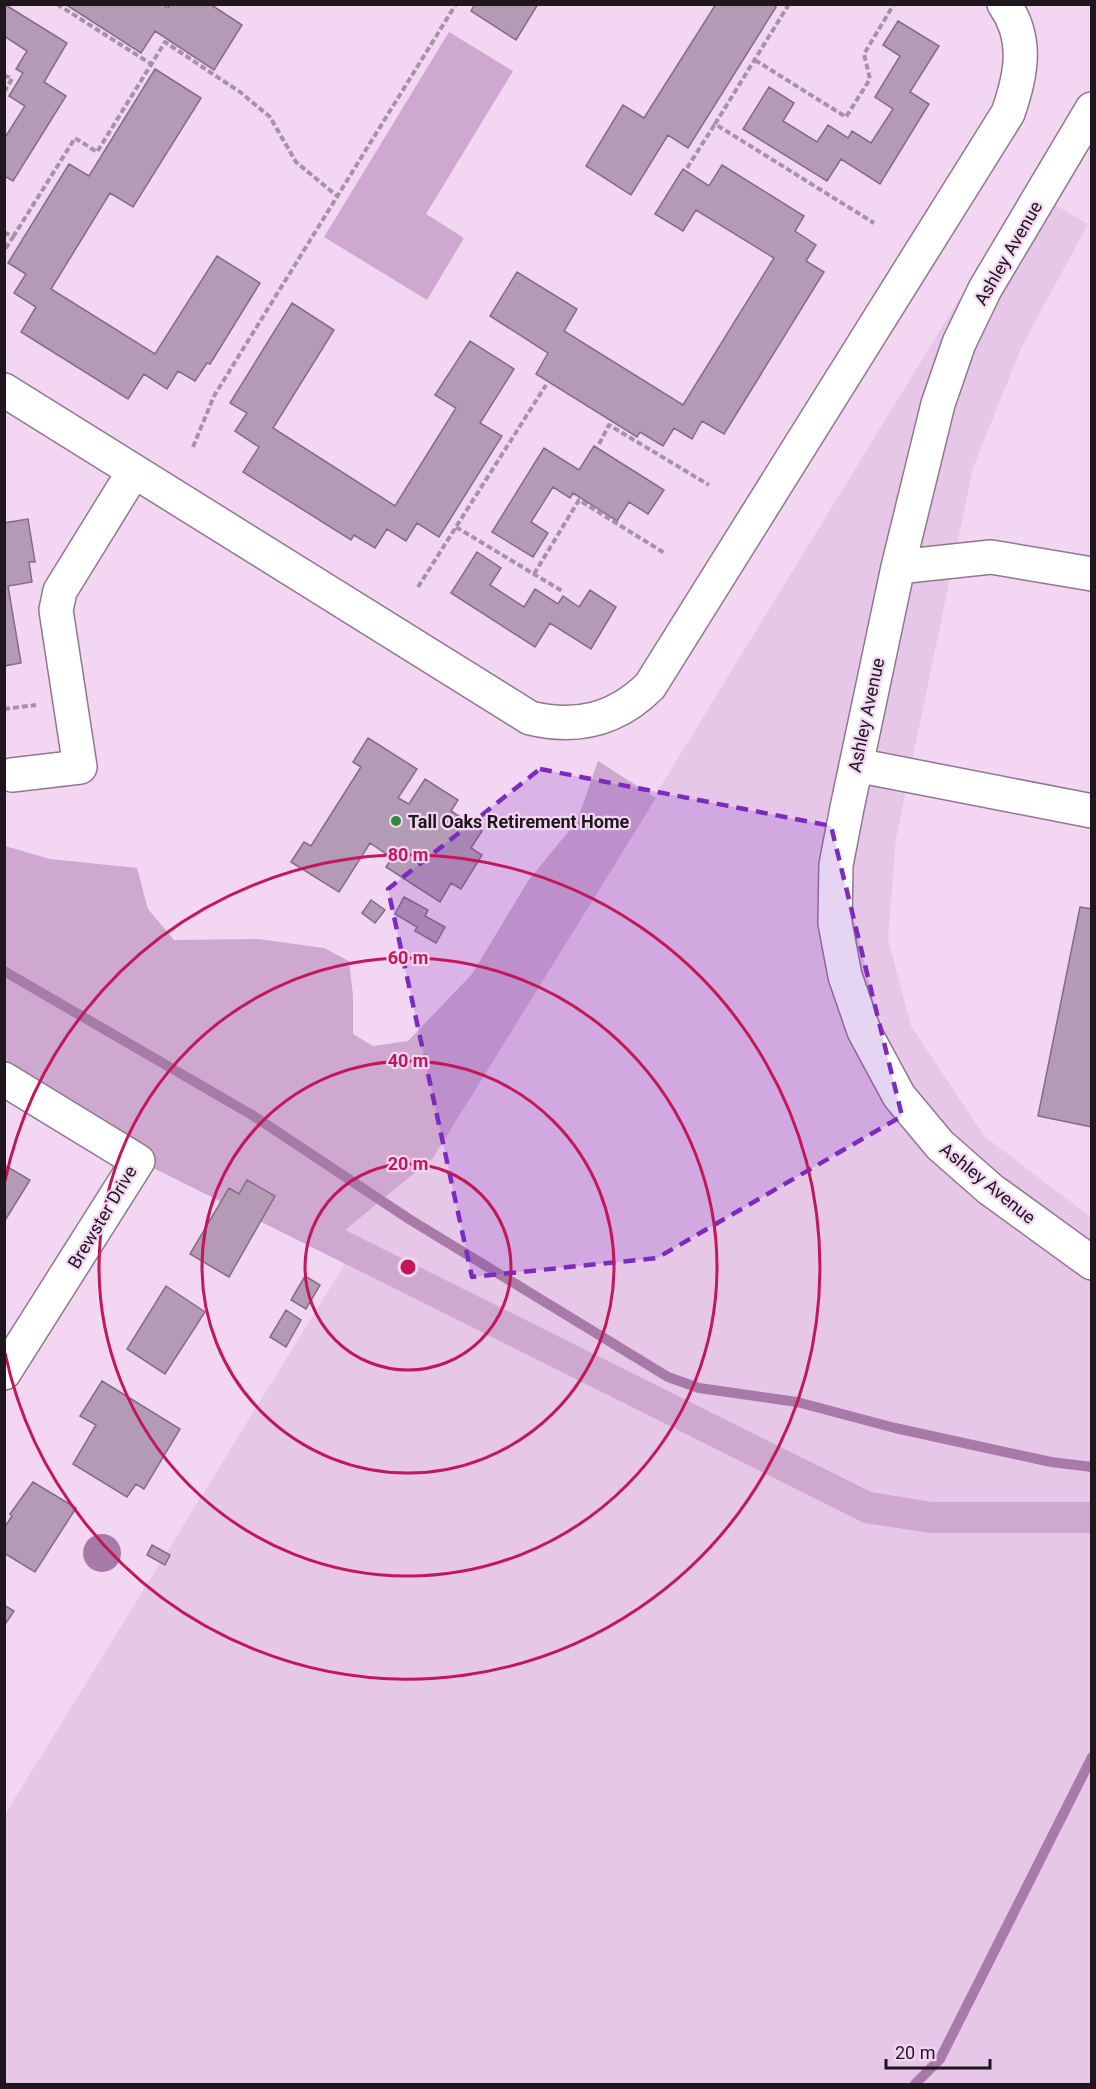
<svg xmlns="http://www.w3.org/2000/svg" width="1096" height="2089" font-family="Roboto,sans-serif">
<rect width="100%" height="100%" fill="#f2d6f2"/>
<path fill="#e7c7e8" d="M 1023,195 L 1045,199 L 1088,224 L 1022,346 L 973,468 L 896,838 L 888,939 L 911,1026 L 984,1136 L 1091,1217 L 1091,2084 L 5,2084 L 4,1816 L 351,1254 L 345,1230 L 433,1158 Z"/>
<path fill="#cea8cf" d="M 449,32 L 513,71 L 426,214 L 464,238 L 427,300 L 324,237 Z
M 598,761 L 656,798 L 433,1158 L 345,1230 L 871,1492 L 932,1502 L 1091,1502 L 1091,1533 L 931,1533 L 864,1523 L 5,1094 L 4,1059 L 7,1060 L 4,1051 L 5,846 L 50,859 L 137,868 L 148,909 L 174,940 L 258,939 L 324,948 L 349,961 L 353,996 L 353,1034 L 373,1046 L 408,1041 L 472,974 L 528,881 L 577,821 Z"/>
<path fill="#a77aa8" d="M83 1553a19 19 0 1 1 38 0a19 19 0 1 1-38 0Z"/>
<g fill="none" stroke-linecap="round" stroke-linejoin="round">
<path stroke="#a77aa8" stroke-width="10" d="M 4,971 L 252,1115 L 409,1219 L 668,1377 L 699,1388 L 797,1402 L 895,1428 L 1051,1462 L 1092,1467
M 915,2084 L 940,2059 L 1092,1757"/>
</g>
<path fill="#b49bb5" stroke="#846c84" stroke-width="1.5" d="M 4,4 L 67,43 L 44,82 L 66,96 L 13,181 L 4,176 L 4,139 L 25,106 L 9,96 L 23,73 L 16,69 L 27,51 L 4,36 Z
M 65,4 L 162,4 L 168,8 L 170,4 L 210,4 L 242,25 L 214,70 L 155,31 L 141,53 Z
M 475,4 L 538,4 L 516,40 L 471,11 Z
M 716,4 L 773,4 L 776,7 L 688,148 L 668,135 L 631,195 L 586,166 L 623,105 L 644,118 Z
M 898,21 L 939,46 L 910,92 L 929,104 L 880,184 L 841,159 L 827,181 L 743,129 L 769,87 L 794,103 L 783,121 L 817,142 L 828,125 L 848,138 L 852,131 L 871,143 L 893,109 L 875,97 L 900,56 L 883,45 Z
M 155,69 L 201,98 L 133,207 L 110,193 L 51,289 L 155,354 L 217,256 L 260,283 L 210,364 L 207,363 L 195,381 L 178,371 L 167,389 L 144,374 L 128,399 L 21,332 L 36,307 L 14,293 L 26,274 L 8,263 L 69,164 L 89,176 Z
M 722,165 L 804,216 L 795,231 L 816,245 L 806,261 L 824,272 L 724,434 L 702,421 L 692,439 L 674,428 L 663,446 L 640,432 L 637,437 L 536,374 L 548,353 L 490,316 L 517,272 L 577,309 L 564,331 L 683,405 L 774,258 L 696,210 L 683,231 L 655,214 L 683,169 L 709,186 Z
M 292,303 L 334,330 L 273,428 L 395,506 L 456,408 L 435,395 L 470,341 L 514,369 L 480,423 L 502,436 L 439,537 L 417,523 L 406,541 L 387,529 L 375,548 L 354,535 L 351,540 L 243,472 L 259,447 L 235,431 L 247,413 L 230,403 Z
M 594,446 L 664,490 L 648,514 L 629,502 L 617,521 L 573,493 L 570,498 L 553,487 L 531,522 L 548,533 L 533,557 L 492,532 L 544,448 L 579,470 Z
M 28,519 L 35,562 L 29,562 L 32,582 L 8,586 L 21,663 L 4,666 L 4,523 Z
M 477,552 L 501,568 L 490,585 L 524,607 L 535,589 L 558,604 L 563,596 L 579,607 L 590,590 L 616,607 L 591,649 L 550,623 L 535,647 L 451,593 Z
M 368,738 L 417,769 L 398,798 L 409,804 L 425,779 L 458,800 L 451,811 L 482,831 L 471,848 L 482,855 L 461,889 L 451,883 L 440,902 L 386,867 L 392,858 L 370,843 L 339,892 L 291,862 L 304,842 L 311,846 L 361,767 L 353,762 Z
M 404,897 L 428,910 L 425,916 L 445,927 L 436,943 L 415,931 L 417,927 L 395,914 Z
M 371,900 L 385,910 L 375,923 L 362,913 Z
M 1080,907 L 1092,909 L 1092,1127 L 1038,1116 Z
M 4,1165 L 30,1180 L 4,1222 Z
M 247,1180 L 275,1196 L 229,1277 L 190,1254 L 229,1188 L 239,1194 Z
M 305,1276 L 320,1285 L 306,1309 L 291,1300 Z
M 166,1286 L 205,1312 L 165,1374 L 127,1349 Z
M 286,1310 L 301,1320 L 286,1347 L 270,1337 Z
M 102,1381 L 180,1429 L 144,1489 L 136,1484 L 127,1497 L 73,1464 L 96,1425 L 80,1416 Z
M 33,1482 L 76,1508 L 35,1572 L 4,1553 L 4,1528 L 12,1516 L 10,1514 Z
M 152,1545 L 170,1555 L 165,1565 L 147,1555 Z
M 4,1605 L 14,1611 L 4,1626 Z"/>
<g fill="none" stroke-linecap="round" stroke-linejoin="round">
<g stroke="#8f7790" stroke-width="36">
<path id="minor" d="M 1092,109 L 985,289 L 959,343 L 938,404 L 898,567 L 847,808 L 836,865 L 835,923 L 845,976 L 864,1031 L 899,1096 L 940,1145 L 990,1189 L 1092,1263
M 4,390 L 530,718 C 576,729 616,720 650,686 L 1008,113 C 1021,76 1029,39 1004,4
M 898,567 L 991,557 L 1092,574
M 856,765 L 1092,811
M 12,775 L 80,767 L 56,610 L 60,591 L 134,471
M 4,1079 L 138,1161 L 4,1373"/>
</g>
<path stroke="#a792a7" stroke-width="4" stroke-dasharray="6 3" stroke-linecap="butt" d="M 57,4 L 151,64
M 789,4 L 715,124 L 874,223
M 755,60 L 846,117 L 870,79 L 864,54 L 894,4
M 4,75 L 12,79 L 4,92
M 687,168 L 715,124
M 4,232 L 13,237 L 4,251
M 13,237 L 75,138 L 97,152 L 165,42 L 240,92 L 270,117 L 296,162 L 337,196
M 599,444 L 609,425 L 709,485
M 193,447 L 214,396 L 456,4
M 456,527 L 562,591
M 534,574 L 579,500 L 666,554
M 418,587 L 546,385
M 4,709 L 36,705"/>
<use href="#minor" stroke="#fff" stroke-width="33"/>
</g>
<path fill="#7b2cbf" fill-opacity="0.2" stroke="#7b2cbf" stroke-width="4.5" stroke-dasharray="12 8" stroke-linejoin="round" d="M 540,769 L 831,826 L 902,1116 L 657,1258 L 472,1277 L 388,889 Z"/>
<g fill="none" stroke="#c2185b" stroke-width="3">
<circle cx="408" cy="1267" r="103"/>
<circle cx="408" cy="1267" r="206"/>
<circle cx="408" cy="1267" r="309"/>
<path d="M5 1181A412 412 0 1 1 5 1353"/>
</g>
<circle fill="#308b3c" stroke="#f2d6f2" stroke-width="2" cx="396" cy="821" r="6"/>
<g text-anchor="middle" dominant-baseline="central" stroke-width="4.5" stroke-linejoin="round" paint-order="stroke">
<g font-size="18" fill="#1f161f" stroke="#f2d6f2">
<text transform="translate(1008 253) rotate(-60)">Ashley Avenue</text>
<text transform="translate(866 715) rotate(-78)">Ashley Avenue</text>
<text transform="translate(988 1183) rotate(39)">Ashley Avenue</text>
<text transform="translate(102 1217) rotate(-59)">Brewster Drive</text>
</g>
<g font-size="18" font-weight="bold" fill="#1f161f" stroke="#f2d6f2" text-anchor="start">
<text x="408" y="821">Tall Oaks Retirement Home</text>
</g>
</g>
<circle cx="408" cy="1267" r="9" fill="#c2185b" stroke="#f2d6f2" stroke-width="3"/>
<g font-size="18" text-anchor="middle" font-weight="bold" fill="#c2185b" stroke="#f2d6f2" stroke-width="4.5" stroke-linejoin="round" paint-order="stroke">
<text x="408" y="861">80 m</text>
<text x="408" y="964">60 m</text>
<text x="408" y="1067">40 m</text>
<text x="408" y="1170">20 m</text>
</g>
<rect width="1096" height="2089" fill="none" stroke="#1f161f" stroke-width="12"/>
<path d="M886 2059v9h104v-9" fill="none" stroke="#1f161f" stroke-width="3"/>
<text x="895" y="2059" font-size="18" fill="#1f161f" stroke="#f2d6f2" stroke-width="4.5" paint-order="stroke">20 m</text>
</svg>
